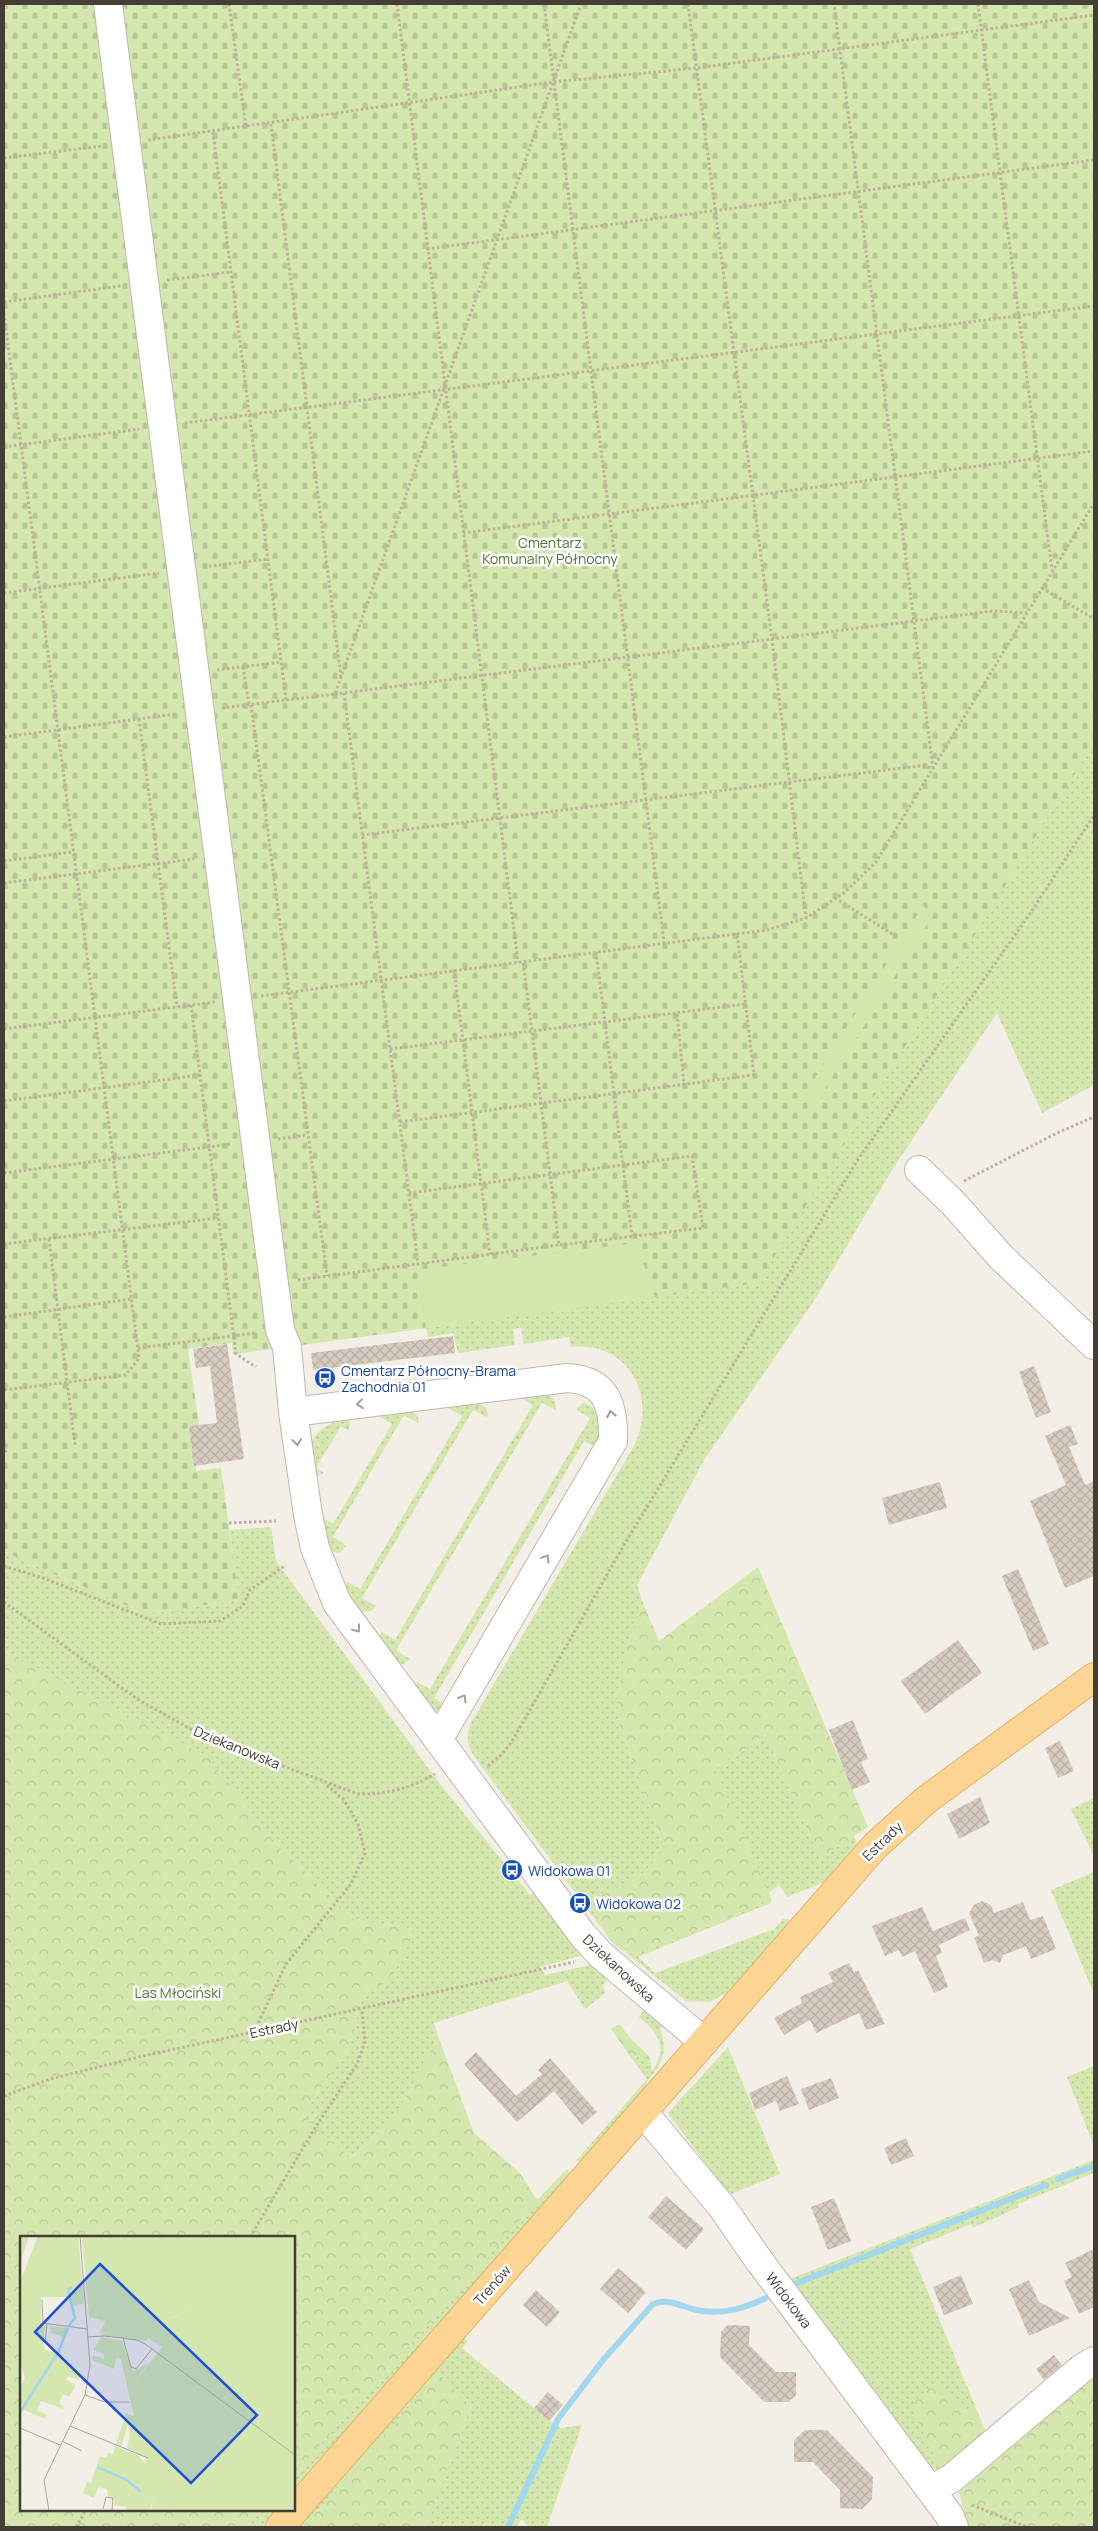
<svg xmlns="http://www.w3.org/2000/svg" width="1098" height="2531" font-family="Manrope,sans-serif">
<defs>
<pattern id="grass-dots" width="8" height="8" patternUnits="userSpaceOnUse" patternTransform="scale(1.25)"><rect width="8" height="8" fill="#d3e7af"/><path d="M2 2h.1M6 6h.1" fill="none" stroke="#b6c797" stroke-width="1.8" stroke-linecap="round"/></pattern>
<pattern id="forest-crowns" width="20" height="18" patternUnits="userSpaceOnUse" patternTransform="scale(1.25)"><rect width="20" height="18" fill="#d3e7af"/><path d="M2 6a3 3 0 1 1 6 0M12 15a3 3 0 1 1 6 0" fill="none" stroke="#b6c797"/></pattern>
<pattern id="cemetery-stones" width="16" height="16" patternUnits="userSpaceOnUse" patternTransform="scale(1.25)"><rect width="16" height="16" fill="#d3e7af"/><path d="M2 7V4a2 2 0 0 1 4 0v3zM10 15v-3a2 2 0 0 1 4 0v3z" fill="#b6c797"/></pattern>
<pattern id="building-cross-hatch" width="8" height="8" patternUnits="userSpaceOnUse" patternTransform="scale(1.25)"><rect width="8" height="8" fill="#d7cbbf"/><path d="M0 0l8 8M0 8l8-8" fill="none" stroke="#baafa5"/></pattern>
</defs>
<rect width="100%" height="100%" fill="#f3eee6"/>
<path fill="url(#grass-dots)" d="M 1094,627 L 1094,1085 L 1042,1113 L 997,1013 L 892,1170 L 816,1298 L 704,1460 L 637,1585 L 643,1603 L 627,1646 L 617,1697 L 619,1724 L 663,1844 C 649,1880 623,1884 591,1900 L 603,1930 L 476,1759 C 467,1747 465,1734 472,1721 L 635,1444 C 657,1396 629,1341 571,1347 L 569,1337 L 524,1344 L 521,1328 L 513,1329 L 515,1345 L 458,1353 L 453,1333 L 428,1337 L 426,1328 L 701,1290 Z
M 547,1392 L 555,1401 L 556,1410 L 542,1403 L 396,1650 L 410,1659 L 404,1664 L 398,1664 L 379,1639 L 381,1632 L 395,1640 L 533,1405 L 519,1397 Z
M 474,1400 L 486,1408 L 488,1415 L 486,1417 L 473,1410 L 362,1598 L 376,1606 L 371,1611 L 361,1612 L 344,1591 L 346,1581 L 360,1589 L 462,1416 L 448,1408 L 449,1406 Z
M 583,1403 C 603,1408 601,1433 597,1448 L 584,1441 L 434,1698 L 446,1705 L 439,1711 L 433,1710 L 416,1687 L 417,1682 L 430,1689 L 590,1418 L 576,1410 Z
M 409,1410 L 417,1415 L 419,1421 L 418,1423 L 404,1415 L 333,1537 L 347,1546 L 339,1553 L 331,1551 L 319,1516 L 333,1524 L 392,1424 L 379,1416 L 380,1414 Z
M 346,1418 L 350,1423 L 349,1431 L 341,1426 L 316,1468 L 324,1473 L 314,1478 C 313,1469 309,1456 311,1446 C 313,1431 333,1421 346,1418 Z
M 271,1527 L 276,1561 L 440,1784 L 530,1895 L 535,1891 L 584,1955 L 540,1967 L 545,1975 L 595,1964 L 608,1977 L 603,1985 L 605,1993 L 585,2009 L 567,1981 L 434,2023 L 438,2036 L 405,2099 L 383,2131 L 349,2159 L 303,2115 L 350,2046 L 363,1995 L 414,1929 L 355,1920 L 276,1844 L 208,1757 L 4,1651 L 4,1552 L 146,1614 L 239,1600 L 230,1530 Z
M 766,1735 L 820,1858 L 854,1836 L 859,1848 L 832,1879 L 787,1897 L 779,1885 L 768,1893 L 715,1769 Z
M 1094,1798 L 1094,1856 L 1071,1809 Z
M 1094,1872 L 1094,1994 L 1051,1890 Z
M 771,1898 L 771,1903 L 638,1957 L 655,1973 L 774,1929 L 783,1919 L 789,1919 L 791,1923 L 730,1996 L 726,1993 L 710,2002 L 686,2001 L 625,1952 L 633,1953 L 723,1921 Z
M 645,2009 L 665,2026 L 660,2028 C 668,2056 663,2061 646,2083 L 649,2087 L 584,2161 L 576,2161 L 647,2079 L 633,2060 L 645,2052 L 650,2058 L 652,2072 C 668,2046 660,2035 639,2017 Z
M 728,2047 L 780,2174 L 729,2195 L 668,2113 Z
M 1094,2066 L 1094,2146 L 1067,2077 Z
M 1094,2160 L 1094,2173 L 1018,2204 L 1019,2207 L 973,2228 L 971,2224 L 910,2249 L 976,2408 L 963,2411 L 951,2397 L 945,2468 L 938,2470 L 929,2467 L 790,2279 Z
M 567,2169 L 570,2176 L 294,2495 L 294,2474 L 471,2277 L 537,2200 Z
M 462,2338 L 468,2341 L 462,2348 L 549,2421 L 561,2428 L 582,2425 L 547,2527 L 529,2527 L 521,2519 L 517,2527 L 426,2527 L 471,2406 L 438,2374 L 303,2527 L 293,2527 Z
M 262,2510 L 281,2510 L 266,2527 L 246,2527 Z"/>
<path fill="url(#forest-crowns)" d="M 758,1567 L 868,1827 L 820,1858 L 766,1735 L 715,1769 L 771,1898 L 723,1921 L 633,1953 C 607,1950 600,1920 591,1900 C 623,1884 649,1880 663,1844 L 619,1724 L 617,1697 L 627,1646 L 643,1603 L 659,1641 Z
M 4,1651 L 208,1757 L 276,1844 L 355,1920 L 414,1929 C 405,1957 392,1985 363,1995 L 350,2046 L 303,2115 L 350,2159 L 383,2131 L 405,2099 L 438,2036 L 474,2133 L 520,2173 L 537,2200 L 471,2277 L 294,2474 L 294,2237 L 21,2237 L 21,2510 L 262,2510 L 246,2527 L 4,2527 Z
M 617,2025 L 620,2025 L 631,2039 L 645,2052 L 633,2060 L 611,2029 Z
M 438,2373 L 471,2406 L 426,2527 L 303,2527 Z
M 1094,2377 L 1094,2527 L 968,2527 L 959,2492 Z
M 938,2386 L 951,2397 L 963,2411 L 976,2408 L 989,2439 L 945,2468 L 935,2458 L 912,2409 C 917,2395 924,2390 938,2386 Z"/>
<path fill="url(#cemetery-stones)" d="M 4,4 L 1094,4 L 1094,743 L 758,1283 L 236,1354 L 233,1354 L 232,1343 L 188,1349 L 199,1425 L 190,1426 L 196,1471 L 221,1468 L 239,1600 L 146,1614 L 4,1552 Z"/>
<path fill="#d3e7af" d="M 923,906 L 933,915 L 814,1106 L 801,1100 Z
M 636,1243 L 655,1297 L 426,1328 L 417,1270 Z"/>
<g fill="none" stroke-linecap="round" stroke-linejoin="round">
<path stroke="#a3d7ef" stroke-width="6" d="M 1058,2179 L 1094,2166
M 797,2283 L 1046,2185
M 508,2527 L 558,2419 L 603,2360 L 653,2304 C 672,2297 684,2309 702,2311 C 727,2314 744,2308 766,2298"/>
</g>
<path fill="url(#building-cross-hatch)" d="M 453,1336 L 455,1353 L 313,1370 L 311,1353 Z
M 227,1344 L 244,1459 L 194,1466 L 189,1426 L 217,1423 L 210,1366 L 196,1368 L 193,1349 Z
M 1034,1366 L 1051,1412 L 1036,1418 L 1019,1372 Z
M 1070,1425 L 1078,1444 L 1069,1447 L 1085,1485 L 1094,1481 L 1094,1576 L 1065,1588 L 1030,1501 L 1066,1485 L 1045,1436 Z
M 940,1482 L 947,1508 L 889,1525 L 882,1498 Z
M 1018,1569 L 1049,1644 L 1033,1651 L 1002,1576 Z
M 958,1640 L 982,1673 L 925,1714 L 901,1681 Z
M 853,1720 L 868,1759 L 861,1762 L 870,1782 L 852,1790 L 829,1730 Z
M 1060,1741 L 1074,1771 L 1058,1778 L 1045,1748 Z
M 980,1797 L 990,1823 L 959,1839 L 947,1814 Z
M 982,1901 L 991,1905 L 994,1913 L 1023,1902 L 1030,1920 L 1043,1916 L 1056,1949 L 1031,1959 L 1026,1946 L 1003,1955 L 1000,1963 L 992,1960 L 984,1963 L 974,1937 L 979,1936 L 969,1913 L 974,1905 Z
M 922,1907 L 933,1931 L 965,1918 L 970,1930 L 939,1945 L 942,1953 L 936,1956 L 948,1987 L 934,1993 L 915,1951 L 902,1957 L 899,1950 L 885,1956 L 872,1926 Z
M 849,1963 L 854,1972 L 858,1970 L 885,2024 L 866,2030 L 859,2013 L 816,2033 L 810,2020 L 784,2035 L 774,2018 L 802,2003 L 800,1997 L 833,1982 L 828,1973 Z
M 476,2052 L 516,2096 L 542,2074 L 538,2070 L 550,2058 L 597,2112 L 582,2125 L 554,2091 L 517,2122 L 464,2064 Z
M 787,2076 L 799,2104 L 780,2111 L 776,2101 L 755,2110 L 749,2093 Z
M 831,2078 L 839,2098 L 809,2110 L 801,2089 Z
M 906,2138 L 914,2156 L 891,2165 L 884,2148 Z
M 666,2196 L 704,2229 L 686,2250 L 648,2217 Z
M 834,2198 L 851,2241 L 828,2250 L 811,2207 Z
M 1094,2249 L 1094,2307 L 1079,2314 L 1064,2281 L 1072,2277 L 1065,2263 Z
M 618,2268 L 646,2292 L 628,2313 L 600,2289 Z
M 961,2275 L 973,2304 L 944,2315 L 933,2287 Z
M 1029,2280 L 1039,2302 L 1070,2318 L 1029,2336 L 1009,2289 Z
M 536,2290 L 560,2312 L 547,2327 L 523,2305 Z
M 727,2325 L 750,2326 L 749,2345 L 776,2372 L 796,2372 L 796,2395 L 788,2402 L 764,2402 L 720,2357 L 721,2332 Z
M 1054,2355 L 1062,2365 L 1044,2380 L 1036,2369 Z
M 548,2392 L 563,2405 L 549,2421 L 534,2408 Z
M 805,2430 L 827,2430 L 873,2477 L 872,2499 L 862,2509 L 840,2508 L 840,2490 L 813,2462 L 794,2462 L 794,2440 Z"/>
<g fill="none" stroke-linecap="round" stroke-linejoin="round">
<g stroke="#c1b7ac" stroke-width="30">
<path id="minor" d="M 108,4 L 280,1330 L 287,1347 L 293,1412
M 919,1170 L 954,1204 L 1001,1257 L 1094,1345
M 438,1740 L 613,1441 C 614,1406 607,1380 567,1378 L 293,1412 L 308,1515 L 315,1548 L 337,1603 L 582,1934 L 601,1955 L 704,2042
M 643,2112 L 722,2207 L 758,2259 L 949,2515 L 954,2527
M 931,2490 L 952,2478 L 1081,2369 L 1094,2361"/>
</g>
<g stroke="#e2b165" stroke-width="30">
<path id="major" d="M 280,2527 L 875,1846 L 926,1800 L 1094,1677"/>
</g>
<path stroke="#c0af9a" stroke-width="3" stroke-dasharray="2.5 2.5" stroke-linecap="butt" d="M 229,4 L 246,127
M 397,4 L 518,962
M 544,4 L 664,942
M 688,4 L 772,640 L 806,918
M 978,4 L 1052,570
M 271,124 L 341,677
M 213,132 L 286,700
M 148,140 L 553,82 L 696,68 L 1094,15
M 4,158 L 102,146
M 427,249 L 1094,160
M 167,280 L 231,272
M 4,302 L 121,286
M 4,313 L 139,1358 L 126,1375 L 4,1390
M 185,423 L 1094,306
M 4,447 L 139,429
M 463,533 L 1094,451
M 204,567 L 268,559
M 1042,588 L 1094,619
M 4,593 L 159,573
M 243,667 L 249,705
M 217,670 L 281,662
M 344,693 L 418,1264
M 335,694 L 994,611 L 1027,613
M 251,705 L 327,1276
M 222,708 L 335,694 L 581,4
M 139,719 L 177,1007
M 4,737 L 176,714
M 362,835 L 919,766 L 933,768 L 834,4
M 4,861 L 72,852
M 4,883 L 194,859
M 835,898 L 897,937
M 596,952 L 632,1236
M 454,970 L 490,1254
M 261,996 L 767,930 L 806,918 L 845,892 L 876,862 L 1094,503
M 191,1005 L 236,1354 L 256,1367
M 677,1014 L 684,1084
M 4,1029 L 215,1002
M 390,1049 L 746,1004
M 4,1101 L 200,1075
M 400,1122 L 754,1075 L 737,933
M 278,1139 L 307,1135
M 4,1173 L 232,1144
M 964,1181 L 1055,1134 L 1094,1117
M 409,1193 L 692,1156 L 703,1228 L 560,1245
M 49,1239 L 75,1445
M 4,1244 L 218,1218
M 298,1280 L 559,1245 L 523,961
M 4,1317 L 131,1299
M 138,1348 L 256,1333
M 4,1440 L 6,1454
M 229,1523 L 276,1521
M 4,1566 L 43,1578 L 161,1624 L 220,1621 L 243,1606 L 250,1590 L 286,1565
M 4,1602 L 137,1699 L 205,1737 L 358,1794 C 388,1794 409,1789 435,1774
M 488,1766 L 502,1754 L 511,1743 L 628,1538 L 857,1161 L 1031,912 L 1094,815
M 254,2032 L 286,1964 L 351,1884 L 365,1853 L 358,1824 L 344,1800 L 325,1783
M 4,2096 L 50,2079 L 143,2056 L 574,1962
M 250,2237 L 315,2128 L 357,2064 L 365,2042 L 362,2010
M 972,2505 L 1027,2527
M 76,2527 L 86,2510"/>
<use href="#minor" stroke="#fff" stroke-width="28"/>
<use href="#major" stroke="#fcd595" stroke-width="28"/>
</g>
<defs><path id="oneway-chevron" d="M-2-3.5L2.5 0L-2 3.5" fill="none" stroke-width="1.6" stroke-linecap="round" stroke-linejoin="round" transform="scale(1.25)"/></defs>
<g stroke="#a29e9a">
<use href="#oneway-chevron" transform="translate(360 1404) rotate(173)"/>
<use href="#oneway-chevron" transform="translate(611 1414) rotate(-101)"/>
<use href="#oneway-chevron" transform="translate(297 1442) rotate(83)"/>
<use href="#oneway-chevron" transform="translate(546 1558) rotate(-59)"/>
<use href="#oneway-chevron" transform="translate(357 1629) rotate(53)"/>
<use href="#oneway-chevron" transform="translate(463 1698) rotate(-59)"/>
</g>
<defs>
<g id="bus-disc" transform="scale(1.125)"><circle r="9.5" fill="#1a4fb4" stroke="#fff"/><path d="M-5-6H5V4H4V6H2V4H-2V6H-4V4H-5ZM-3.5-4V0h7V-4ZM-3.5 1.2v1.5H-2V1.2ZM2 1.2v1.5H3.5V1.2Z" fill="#fff"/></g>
</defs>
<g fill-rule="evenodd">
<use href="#bus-disc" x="325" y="1378"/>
<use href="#bus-disc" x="512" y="1870"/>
<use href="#bus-disc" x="580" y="1903"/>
</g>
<g text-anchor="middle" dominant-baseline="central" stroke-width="5" stroke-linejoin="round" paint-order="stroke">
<g font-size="14" fill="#4e762a" stroke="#fff">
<text x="550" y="542">Cmentarz<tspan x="550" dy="16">Komunalny Północny</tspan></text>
<text x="178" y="1992">Las Młociński</text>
</g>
<g font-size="14" fill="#164399" stroke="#fff" text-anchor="start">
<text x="341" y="1370">Cmentarz Północny-Brama<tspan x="341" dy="16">Zachodnia 01</tspan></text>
<text x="528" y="1870">Widokowa 01</text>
<text x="596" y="1903">Widokowa 02</text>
</g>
<g font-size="14" fill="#453e35" stroke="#fff">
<text transform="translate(237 1747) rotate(22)">Dziekanowska</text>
<text transform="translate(882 1841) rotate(-44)">Estrady</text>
<text transform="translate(619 1968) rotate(43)">Dziekanowska</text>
<text transform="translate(274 2028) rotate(-12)">Estrady</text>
<text transform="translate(492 2285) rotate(-49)">Trenów</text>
<text transform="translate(789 2300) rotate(53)">Widokowa</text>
</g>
</g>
<g transform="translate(20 2236)">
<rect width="275" height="275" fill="#f3eee6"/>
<path d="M 17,0 L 25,0 L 64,68 L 52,70 L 16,5 ZM 212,0 L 223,0 L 254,42 L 246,44 L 218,6 L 163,77 L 128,92 L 124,98 L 128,102 L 126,105 L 81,99 L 82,95 L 78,99 L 85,86 L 82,72 L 88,72 L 97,87 L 116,87 L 157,74 ZM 28,90 L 49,92 L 38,118 L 61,138 L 59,144 L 48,140 L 46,144 L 56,149 L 49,161 L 43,158 L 39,167 L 44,170 L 43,173 L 21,165 L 17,174 L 27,179 L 25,183 L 4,174 L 0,178 L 4,169 L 0,167 L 0,151 L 5,142 L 0,126 L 0,107 L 25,110 L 24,113 L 37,118 L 43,101 L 29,96 L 33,95 ZM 81,101 L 102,105 L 113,136 L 129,126 L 115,146 L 159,275 L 131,275 L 133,260 L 130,275 L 106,275 L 106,271 L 94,269 L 95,262 L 88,260 L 87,253 L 78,251 L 74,262 L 63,257 L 67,246 L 71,247 L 80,220 L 86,222 L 88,217 L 93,218 L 95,210 L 119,220 L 126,228 L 125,220 L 107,213 L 110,198 L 108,188 L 101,211 L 96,209 L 106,177 L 114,180 L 101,124 L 93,115 L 83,110 Z" fill="#d3e7af"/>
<path d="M 0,0 L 9,0 L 0,28 ZM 25,0 L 58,0 L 64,65 L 60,65 ZM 62,0 L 212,0 L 157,74 L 116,87 L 97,87 L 93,90 L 88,72 L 82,72 L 85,85 L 69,81 ZM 223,0 L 275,0 L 275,35 L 254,42 ZM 16,5 L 24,8 L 36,25 L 50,61 L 21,61 L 21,87 L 25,90 L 23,110 L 0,107 L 0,46 ZM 218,6 L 246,44 L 163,77 L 197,30 ZM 81,101 L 84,102 L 83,110 L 95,116 L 99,123 L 96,122 L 94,133 L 72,124 L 73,119 L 84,123 L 84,118 L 73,114 ZM 90,223 L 124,242 L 122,250 L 118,248 Z" fill="#d3e7af"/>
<path d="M 275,35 L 275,275 L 153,275 L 139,256 L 112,150 L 142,111 L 123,99 L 128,92 L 230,49 Z" fill="#d3e7af"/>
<path fill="none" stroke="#a3d7ef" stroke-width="2.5" d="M 49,89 L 55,82 L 48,54 L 52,51M 39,114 L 48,92M 0,176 L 39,115M 77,231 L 107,244 L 121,256"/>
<path fill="none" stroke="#ada89f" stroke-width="1" d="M 22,64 L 23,87 L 67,93M 68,101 L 84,100 L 103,102 L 108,103 L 117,104 L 125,108 L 132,113 L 116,133 L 111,131 L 103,102M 25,107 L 27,88M 132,113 L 275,219M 65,159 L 85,166 L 109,166M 50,190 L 128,222M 0,192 L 40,209M 42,205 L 62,215M 83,273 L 86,261 L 93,262 L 92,275M 29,275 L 24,244 L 65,159 L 70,129 L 60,0"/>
<path fill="#1d4ed8" fill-opacity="0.15" stroke="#1d4ed8" stroke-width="2.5" d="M 80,28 L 237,179 L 171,247 L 15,96 Z"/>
<rect width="275" height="275" fill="none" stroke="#453e35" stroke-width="2.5"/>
</g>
<rect width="1098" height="2531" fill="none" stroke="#453e35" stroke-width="10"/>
</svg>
